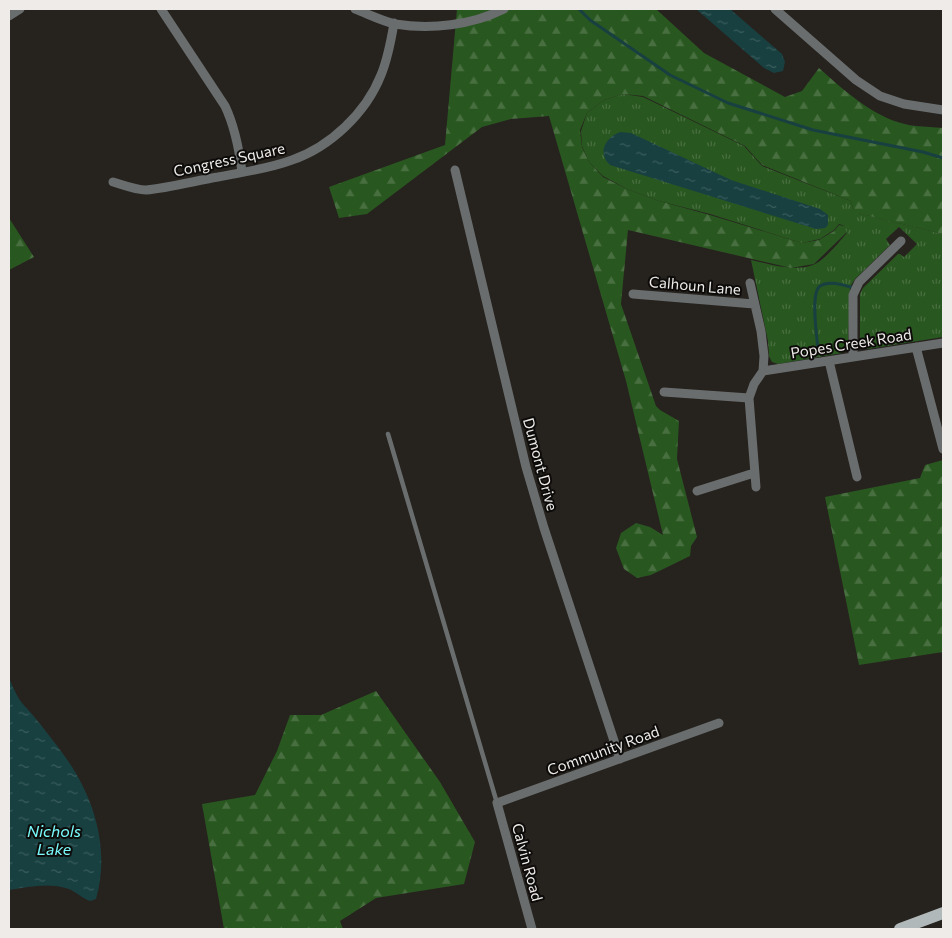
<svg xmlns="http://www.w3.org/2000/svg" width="952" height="938" font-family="Commissioner,sans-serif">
<defs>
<pattern id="grass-tufts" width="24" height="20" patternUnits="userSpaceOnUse" patternTransform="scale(1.25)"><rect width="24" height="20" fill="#295720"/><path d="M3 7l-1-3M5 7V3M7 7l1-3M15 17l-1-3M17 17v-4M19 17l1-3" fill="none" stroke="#486f40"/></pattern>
<pattern id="forest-firs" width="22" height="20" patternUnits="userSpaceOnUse" patternTransform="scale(1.25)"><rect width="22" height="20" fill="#295720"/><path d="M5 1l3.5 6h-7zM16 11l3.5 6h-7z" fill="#486f40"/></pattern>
<pattern id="water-ripples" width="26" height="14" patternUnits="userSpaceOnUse" patternTransform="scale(1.25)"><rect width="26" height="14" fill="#184041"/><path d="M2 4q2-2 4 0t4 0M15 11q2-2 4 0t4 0" fill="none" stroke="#3a5c5c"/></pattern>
</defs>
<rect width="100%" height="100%" fill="#26221e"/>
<path fill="url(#grass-tufts)" d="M 623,94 L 643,97 L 744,146 L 762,166 L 851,201 L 853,208 L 858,213 L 943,234 L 943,337 L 868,349 L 860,343 L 860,294 L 863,288 L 898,254 L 900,254 L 904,257 L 917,244 L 899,227 L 886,239 L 890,245 L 855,279 L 850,287 L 848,345 L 845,350 L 842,353 L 778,364 L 772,362 L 769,356 L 768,341 L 751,260 C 771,264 793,272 813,265 C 824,261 839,242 847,233 L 845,230 L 845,226 L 839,224 L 834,230 L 820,239 L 802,243 L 710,214 L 659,201 L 627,189 L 603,176 L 589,162 L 582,146 L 581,131 L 587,113 L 604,100 Z"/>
<path fill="url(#forest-firs)" d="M 457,9 L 656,9 L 704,53 L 785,97 L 802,91 L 819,68 C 846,92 878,122 916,126 C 925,127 934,127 943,128 L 943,234 L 857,213 L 853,208 L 851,201 L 762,165 L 745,146 L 643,96 L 623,94 L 604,100 L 587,113 L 580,130 L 582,147 L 589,162 L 603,177 L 627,189 L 659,201 L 710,215 L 802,243 L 819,240 L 834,231 L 839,225 L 845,226 L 845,230 L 847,232 L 814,264 L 791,268 L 628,230 L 621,304 L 656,406 L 660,410 L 679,421 L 677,459 L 697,537 L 691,546 L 690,556 L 651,575 L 637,578 L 624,569 L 616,548 L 621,533 L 636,523 L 650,527 L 663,535 L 626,381 L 549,116 L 511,119 L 482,127 L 367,214 L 339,218 L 329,187 L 445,145 Z
M 9,218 L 34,257 L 9,270 Z
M 943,460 L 943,652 L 859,665 L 825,497 L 920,478 L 925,465 Z
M 376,691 L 440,782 L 475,842 L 464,884 L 376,898 L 340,921 L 343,929 L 224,929 L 202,804 L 255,795 L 277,751 L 290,715 L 321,715 Z"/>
<path fill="url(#water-ripples)" d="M 696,9 L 730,9 L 782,54 L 785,62 L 783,71 L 774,73 L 764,68 Z
M 620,132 L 631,133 L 731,180 L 820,209 L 828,215 L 828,225 L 825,228 L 816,229 L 610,165 C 597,153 605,138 620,132 Z
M 9,678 C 12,685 15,692 19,699 C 22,704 27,708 31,713 C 43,727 55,743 66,758 C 95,799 110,850 96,899 L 90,901 C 82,898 76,892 69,889 C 49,882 29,887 9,890 Z"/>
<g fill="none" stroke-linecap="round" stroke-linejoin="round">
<path stroke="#184041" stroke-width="3" d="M 579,9 L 590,20 L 670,75 L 728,103 L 813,130 L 923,152 L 943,158
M 818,349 C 817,337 810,293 820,286 C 829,280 842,285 851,287"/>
<path stroke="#696d6d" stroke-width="4.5" d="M 388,434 L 497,803"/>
<path stroke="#696d6d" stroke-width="9" d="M 161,9 L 225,106 C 235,127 239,148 242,172
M 355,9 C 368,14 382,21 395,24 C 431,30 472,25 504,9
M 775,9 L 856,80 L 880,96 L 904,104 L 943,110
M 9,16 L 20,9
M 455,170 L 526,467 L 544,528 L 620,759
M 113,182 C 123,185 136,190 146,190 C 168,188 195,181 218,177 C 243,172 268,169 292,160 C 330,147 366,113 381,75 C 388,58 391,41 394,23
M 750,283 L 761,331 L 764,356 L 763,371 L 754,384 L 749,398 L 756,487
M 633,294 L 754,304
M 916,347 L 943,449
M 853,357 L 853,295 L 859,282 L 901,241
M 829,361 L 857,477
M 763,371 L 943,343
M 664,392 L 749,398
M 697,491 L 754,473
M 532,929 L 497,803 L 719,723"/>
<path stroke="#b1b8b9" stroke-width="12" d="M 900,929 L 943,913"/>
</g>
<g text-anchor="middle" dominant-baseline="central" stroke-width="4" stroke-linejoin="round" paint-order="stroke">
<g font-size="15" fill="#eeebe8" stroke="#0d0c0a">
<text transform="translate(229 159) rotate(-12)">Congress Square</text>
<text transform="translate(695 285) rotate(5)">Calhoun Lane</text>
<text transform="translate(851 343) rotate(-9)">Popes Creek Road</text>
<text transform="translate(541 464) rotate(75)">Dumont Drive</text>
<text transform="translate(603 750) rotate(-20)">Community Road</text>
<text transform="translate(528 862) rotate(75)">Calvin Road</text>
</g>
<g font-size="16" font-style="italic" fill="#7afbfc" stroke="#0d0c0a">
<text x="54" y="830">Nichols<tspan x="54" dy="18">Lake</tspan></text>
</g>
</g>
<rect width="952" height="938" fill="none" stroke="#eeebe8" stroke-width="20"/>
</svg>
